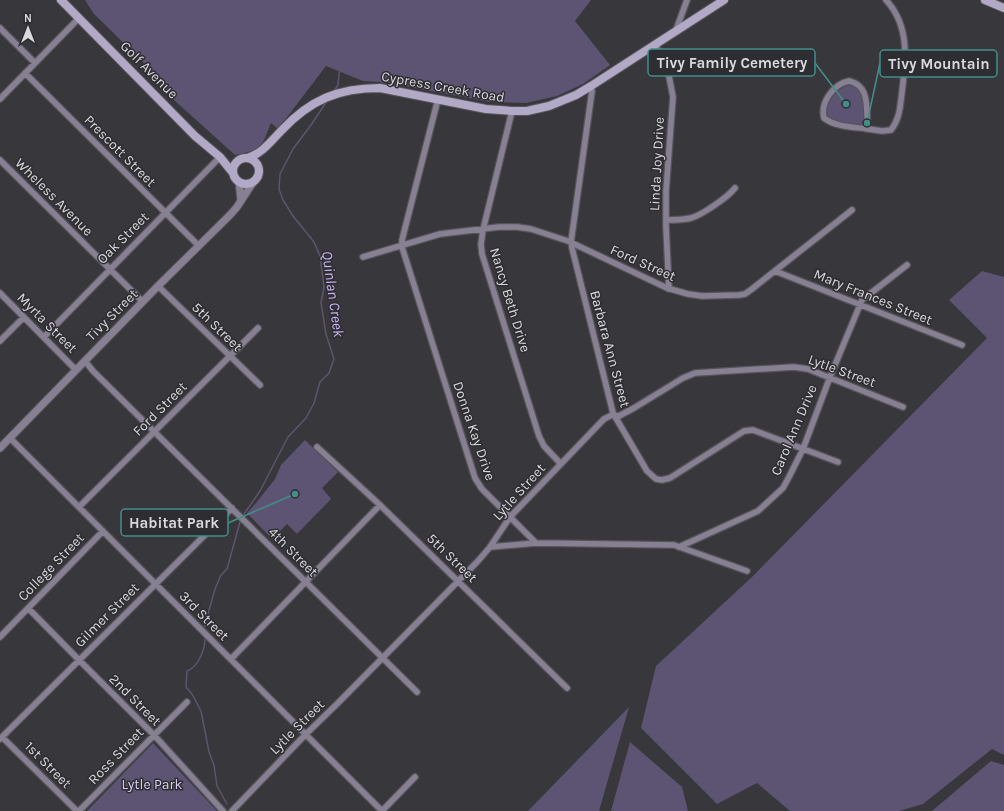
<svg xmlns="http://www.w3.org/2000/svg" width="1004" height="811" font-family="Karla,sans-serif">
<rect width="100%" height="100%" fill="#38373c"/>
<path fill="#5d5372" d="M 85,0 L 591,0 L 575,21 L 610,65 L 583,84 L 557,96 L 526,103 L 490,102 L 399,85 L 379,82 L 363,81 L 326,66 L 278,129 L 271,123 C 260,150 263,149 235,155 L 174,100 L 145,64 L 94,14 Z
M 849,85 C 868,87 865,113 866,127 C 855,125 839,126 830,119 C 816,108 838,88 849,85 Z
M 982,271 L 1004,277 L 1004,755 L 992,749 L 923,804 L 899,811 L 790,811 L 757,783 L 717,804 L 641,728 L 656,666 L 753,576 L 987,338 L 949,300 Z
M 305,440 L 338,472 L 322,488 L 331,499 L 297,534 L 287,524 L 272,539 L 247,513 L 256,503 L 275,479 L 281,465 Z
M 629,707 L 599,811 L 528,811 Z
M 630,742 L 682,787 L 688,811 L 611,811 Z
M 153,743 L 217,811 L 87,811 Z
M 991,761 L 1004,765 L 1004,811 L 932,811 Z"/>
<g fill="none" stroke-linecap="round" stroke-linejoin="round">
<path stroke="#5d556d" stroke-width="1.5" d="M 334,91 L 338,85 L 339,74 L 344,59 L 349,54 L 355,52 L 360,44 L 372,39 L 387,21 L 412,4 L 421,0
M 244,514 L 260,491 L 288,437 L 306,418 L 314,403 L 320,382 L 329,373 L 334,359 L 326,334 L 321,303 L 324,287 L 320,256 L 314,242 L 293,216 L 283,200 L 279,189 L 280,174 L 293,149 L 311,125 L 327,101
M 204,628 L 215,589 L 221,575 L 227,569 L 240,522
M 205,638 C 205,650 198,667 187,671 L 186,687 L 192,694 L 201,711 L 209,752 L 214,765 L 217,786 L 227,804"/>
<g stroke="#555459" stroke-width="8">
<path id="minor" d="M 0,28 L 35,63
M 676,30 L 687,0
M 655,44 L 668,71 L 673,97 L 666,191 L 666,227 L 669,289
M 25,73 L 199,246
M 849,81 C 872,86 865,112 868,129 C 855,127 835,127 824,118 C 820,102 834,84 849,81 Z
M 591,86 L 592,91 L 571,242 L 572,248 L 613,413 L 647,471 L 656,479 L 662,480 L 670,478 L 744,431 L 753,430 L 838,462
M 0,99 L 79,18
M 438,99 L 402,240 L 402,247 L 475,478 L 482,489 L 536,543 L 674,545 L 747,571
M 512,111 L 483,230 L 481,244 L 482,254 L 539,436 L 544,446 L 561,464
M 868,129 L 882,131 L 891,130 C 900,119 900,106 902,92 C 906,59 910,26 886,0
M 0,160 L 143,302
M 666,220 C 674,220 683,220 691,218 C 702,215 728,197 735,188
M 363,257 L 440,234 L 499,227 L 517,227 L 531,229 L 568,241 L 667,288 L 688,294 L 702,296 L 739,295 L 745,294 L 752,289 L 852,210
M 775,271 L 962,345
M 158,286 L 260,385
M 0,293 L 76,370
M 44,337 L 220,157
M 0,341 L 24,317
M 85,361 L 93,371 L 417,692
M 10,438 L 382,811
M 317,447 L 380,505 L 567,688
M 79,507 L 258,328
M 490,547 L 536,543
M 679,547 L 758,511 L 783,488 L 789,477 L 803,449 L 830,377 L 862,300 L 907,265
M 28,608 L 79,660 L 154,735 L 223,811
M 0,637 L 103,531
M 231,659 L 380,505
M 2,737 L 77,811
M 0,739 L 232,508
M 79,811 L 187,702
M 232,811 L 305,735 L 338,703 L 478,561 L 490,547 L 510,517 L 604,419 L 612,415 L 619,416 L 634,408 L 683,378 L 695,373 L 794,367 L 808,369 L 903,407
M 382,811 L 415,777"/>
</g>
<g stroke="#555459" stroke-width="9">
<path id="tertiary" d="M 239,182 L 241,201
M 0,448 L 158,286 L 230,215 L 237,207 L 254,181"/>
</g>
<g stroke="#555459" stroke-width="10">
<path id="secondary" d="M 61,0 L 195,136 L 220,157 L 233,173
M 985,0 L 1004,8
M 247,158 C 262,154 271,141 282,130 C 310,100 338,88 380,88 L 486,109 L 512,111 L 527,111 L 549,106 L 576,95 L 591,86 L 724,0
M233 171a13 13 0 1 1 26 0a13 13 0 1 1-26 0Z"/>
</g>
<use href="#minor" stroke="#868092" stroke-width="5.5"/>
<use href="#tertiary" stroke="#868092" stroke-width="7"/>
<use href="#secondary" stroke="#b1a9c6" stroke-width="8"/>
</g>
<g text-anchor="middle" dominant-baseline="central" stroke-width="3" stroke-linejoin="round" paint-order="stroke">
<g font-size="14" fill="#dad9dd" stroke="#2e2d32">
<text transform="translate(149 70) rotate(45)">Golf Avenue</text>
<text transform="translate(443 87) rotate(10)">Cypress Creek Road</text>
<text transform="translate(120 151) rotate(45)">Prescott Street</text>
<text transform="translate(657 164) rotate(-87)">Linda Joy Drive</text>
<text transform="translate(54 197) rotate(45)">Wheless Avenue</text>
<text transform="translate(123 238) rotate(-45)">Oak Street</text>
<text transform="translate(643 263) rotate(24)">Ford Street</text>
<text transform="translate(873 297) rotate(22)">Mary Frances Street</text>
<text transform="translate(510 300) rotate(73)">Nancy Beth Drive</text>
<text transform="translate(112 315) rotate(-45)">Tivy Street</text>
<text transform="translate(47 323) rotate(45)">Myrta Street</text>
<text transform="translate(217 327) rotate(44)">5th Street</text>
<text transform="translate(610 349) rotate(75)">Barbara Ann Street</text>
<text transform="translate(842 371) rotate(20)">Lytle Street</text>
<text transform="translate(160 409) rotate(-45)">Ford Street</text>
<text transform="translate(794 430) rotate(-67)">Carol Ann Drive</text>
<text transform="translate(474 431) rotate(71)">Donna Kay Drive</text>
<text transform="translate(519 492) rotate(-48)">Lytle Street</text>
<text transform="translate(293 552) rotate(45)">4th Street</text>
<text transform="translate(452 558) rotate(44)">5th Street</text>
<text transform="translate(51 567) rotate(-46)">College Street</text>
<text transform="translate(107 615) rotate(-45)">Gilmer Street</text>
<text transform="translate(204 616) rotate(45)">3rd Street</text>
<text transform="translate(135 700) rotate(45)">2nd Street</text>
<text transform="translate(297 727) rotate(-45)">Lytle Street</text>
<text transform="translate(116 756) rotate(-46)">Ross Street</text>
<text transform="translate(48 765) rotate(45)">1st Street</text>
</g>
<g font-size="14" fill="#dacef5" stroke="#2e2d32">
<text x="152" y="784">Lytle Park</text>
</g>
<g font-size="15" font-style="italic" fill="#c9b4f4" stroke="#2e2d32">
<text transform="translate(333 294) rotate(82)">Quinlan Creek</text>
</g>
</g>
<path fill="none" stroke="#428f8a" stroke-width="1.5" d="M846 104L815 63M867 123L880 63M295 494L228 523"/>
<g fill="#428f8a" stroke="#2e2d32" stroke-width="1.5">
<circle cx="846" cy="104" r="4"/>
<circle cx="867" cy="123" r="4"/>
<circle cx="295" cy="494" r="4"/>
</g>
<g fill="#2e2d32" stroke="#428f8a" stroke-width="1.5">
<rect x="648" y="49" width="167" height="27" rx="4"/>
<rect x="880" y="50" width="117" height="27" rx="4"/>
<rect x="121" y="509" width="107" height="27" rx="4"/>
</g>
<g font-size="15" text-anchor="middle" font-weight="bold" fill="#dad9dd">
<text x="732" y="68">Tivy Family Cemetery</text>
<text x="939" y="69">Tivy Mountain</text>
<text x="174" y="528">Habitat Park</text>
</g>
<g transform="translate(28 28)" stroke="#2e2d32" stroke-width="3" paint-order="stroke">
<path d="M0-3L7 15L0 10L-7 15Z" fill="#dad9dd"/>
<text y="-6" font-size="11" font-weight="bold" text-anchor="middle" fill="#dad9dd">N</text>
</g>
</svg>
